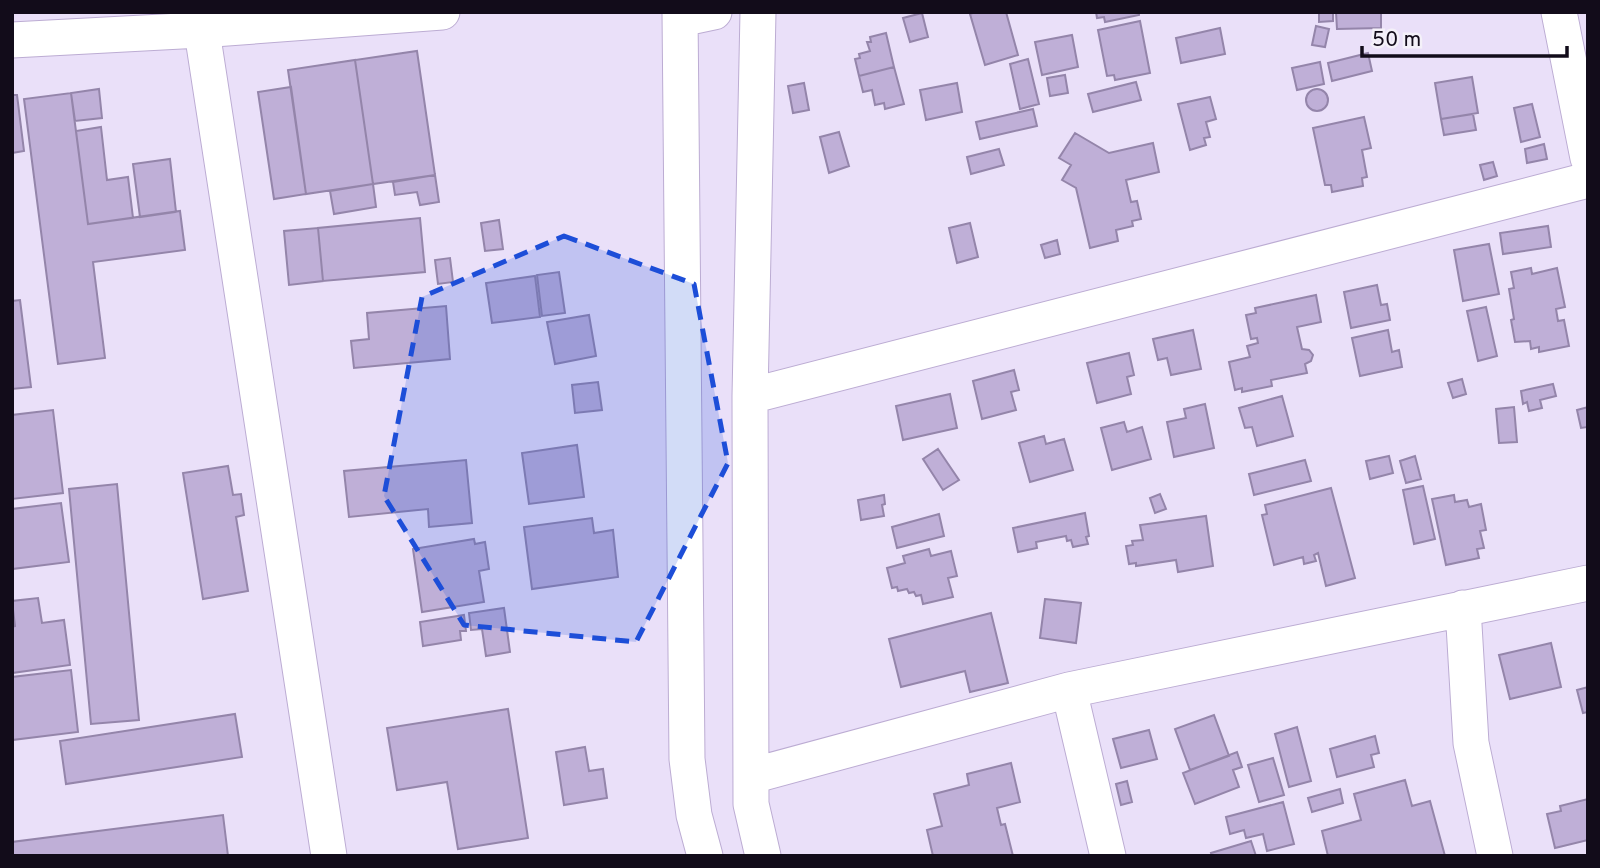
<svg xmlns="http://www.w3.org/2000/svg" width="1600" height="868" font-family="Overpass,sans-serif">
<rect width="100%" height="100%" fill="#eae0f9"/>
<path fill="#bfafd7" stroke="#9485aa" stroke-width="2" d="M 975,12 L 1006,12 L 1018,55 L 985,65 L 970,14 Z
M 1096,12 L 1139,12 L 1139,15 L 1105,22 L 1104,17 L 1097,18 Z
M 1319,12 L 1333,12 L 1333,21 L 1319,22 Z
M 1336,12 L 1381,12 L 1381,28 L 1337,29 Z
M 922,13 L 928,37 L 910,42 L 903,18 Z
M 1140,21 L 1150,73 L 1115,80 L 1114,75 L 1107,76 L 1098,30 Z
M 1316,26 L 1329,29 L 1325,47 L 1312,45 Z
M 1220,28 L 1225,54 L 1181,63 L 1176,38 Z
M 886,33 L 894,67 L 859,76 L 855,59 L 860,58 L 859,54 L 870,51 L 867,42 L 871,42 L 870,37 Z
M 1072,35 L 1078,67 L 1042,75 L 1035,42 Z
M 417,51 L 435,175 L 373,184 L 355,60 Z
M 1368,53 L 1372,71 L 1332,81 L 1328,63 Z
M 1028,59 L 1039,104 L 1020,109 L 1010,64 Z
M 355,60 L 373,184 L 306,194 L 288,70 Z
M 1320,62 L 1324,84 L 1297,90 L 1292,68 Z
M 894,67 L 904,104 L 885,109 L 884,103 L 875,105 L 872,90 L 863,92 L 859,76 Z
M 1065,75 L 1068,93 L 1050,96 L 1047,78 Z
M 1472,77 L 1478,113 L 1441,119 L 1435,83 Z
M 1136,82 L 1141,100 L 1093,112 L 1088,94 Z
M 804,83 L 809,110 L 793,113 L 788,86 Z
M 957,83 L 962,112 L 926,120 L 920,90 Z
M 291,87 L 306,194 L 274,199 L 258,92 Z
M 99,89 L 102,118 L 75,121 L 71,93 Z
M1306 100a11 11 0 1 1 22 0a11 11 0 1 1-22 0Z
M 71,93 L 88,224 L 180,211 L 185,250 L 93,262 L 105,358 L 58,364 L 24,99 Z
M 12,95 L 17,95 L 24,151 L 12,153 Z
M 1210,97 L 1216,119 L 1206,122 L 1210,137 L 1204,138 L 1206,145 L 1190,150 L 1178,104 Z
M 1532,104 L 1540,137 L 1521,142 L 1514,108 Z
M 1033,109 L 1037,126 L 980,139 L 976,122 Z
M 1473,114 L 1476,130 L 1444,135 L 1441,119 Z
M 1364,117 L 1371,148 L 1362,150 L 1367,177 L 1362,178 L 1363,186 L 1332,192 L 1331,185 L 1325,185 L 1313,128 Z
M 101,127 L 107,180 L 128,177 L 133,218 L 88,224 L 76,131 Z
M 839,132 L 849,166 L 829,173 L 820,137 Z
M 1075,133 L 1109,153 L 1153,143 L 1159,172 L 1126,180 L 1131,202 L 1137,201 L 1141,219 L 1132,221 L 1133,226 L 1116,230 L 1118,241 L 1090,248 L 1076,188 L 1062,180 L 1071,165 L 1059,158 Z
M 1544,144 L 1547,159 L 1527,163 L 1525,149 Z
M 999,149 L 1004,165 L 971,174 L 967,157 Z
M 170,159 L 176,212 L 140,217 L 133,164 Z
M 1493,162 L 1497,176 L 1484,180 L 1480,165 Z
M 435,175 L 439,202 L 420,205 L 417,192 L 395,195 L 393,182 Z
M 373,184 L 376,207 L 334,214 L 330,191 Z
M 420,218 L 425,272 L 323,281 L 318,228 Z
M 499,220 L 503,249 L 485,251 L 481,223 Z
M 970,223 L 978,257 L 957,263 L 949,228 Z
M 1548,226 L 1551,247 L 1503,254 L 1500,233 Z
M 318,228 L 323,281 L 289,285 L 284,231 Z
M 1057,240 L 1060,254 L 1045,258 L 1041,245 Z
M 1489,244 L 1499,294 L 1463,301 L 1454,250 Z
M 450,258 L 453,282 L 438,284 L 435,260 Z
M 1531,268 L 1532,274 L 1557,268 L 1565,307 L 1556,309 L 1558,321 L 1564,320 L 1569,346 L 1539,352 L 1539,347 L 1531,349 L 1530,341 L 1515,342 L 1511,320 L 1514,319 L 1509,289 L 1514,288 L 1511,272 Z
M 559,272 L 565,313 L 542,316 L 537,275 Z
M 535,276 L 540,317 L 492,323 L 486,283 Z
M 1377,285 L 1381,305 L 1387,304 L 1390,320 L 1351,328 L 1344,292 Z
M 1316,295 L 1321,322 L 1297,327 L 1302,349 L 1309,350 L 1313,355 L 1311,361 L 1305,364 L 1307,373 L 1271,380 L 1272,386 L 1242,392 L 1242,388 L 1235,390 L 1229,362 L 1250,357 L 1247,346 L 1258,343 L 1257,338 L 1251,339 L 1246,315 L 1256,313 L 1255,308 Z
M 20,300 L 31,387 L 12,389 L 12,301 Z
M 446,306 L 450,359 L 354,368 L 351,341 L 369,339 L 367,313 Z
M 1486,307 L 1497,356 L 1478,361 L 1467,311 Z
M 589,315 L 596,356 L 555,364 L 547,322 Z
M 1193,330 L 1201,369 L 1171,375 L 1167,358 L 1158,360 L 1153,339 Z
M 1388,330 L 1392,352 L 1399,350 L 1402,367 L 1360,376 L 1352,338 Z
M 1129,353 L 1134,375 L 1127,377 L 1131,394 L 1097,403 L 1087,363 Z
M 1014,370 L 1019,390 L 1011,392 L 1016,410 L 982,419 L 973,381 Z
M 1462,379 L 1466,394 L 1453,398 L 1448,383 Z
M 598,382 L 602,410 L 575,413 L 572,385 Z
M 1553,384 L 1556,396 L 1540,400 L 1542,408 L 1529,411 L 1527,402 L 1523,404 L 1521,391 Z
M 950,394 L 957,428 L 903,440 L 896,406 Z
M 1282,396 L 1293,436 L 1257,446 L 1252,427 L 1245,428 L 1239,408 Z
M 1205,404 L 1214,448 L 1174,457 L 1167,422 L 1186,418 L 1184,409 Z
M 1514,407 L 1517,442 L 1499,443 L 1496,409 Z
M 1588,407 L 1588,427 L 1581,428 L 1577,410 Z
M 53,410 L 63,493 L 12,499 L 12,415 Z
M 1124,422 L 1127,432 L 1142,427 L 1151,459 L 1112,470 L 1101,428 Z
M 1044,436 L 1046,444 L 1064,439 L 1073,470 L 1030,482 L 1019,443 Z
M 577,445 L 584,497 L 529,504 L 522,453 Z
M 938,449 L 959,480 L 943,490 L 923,459 Z
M 1389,456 L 1393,473 L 1370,479 L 1366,461 Z
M 1415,456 L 1421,479 L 1406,483 L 1400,461 Z
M 466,460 L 472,523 L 429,527 L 428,509 L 349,517 L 344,471 Z
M 1305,460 L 1311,481 L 1254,495 L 1249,474 Z
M 228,466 L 233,495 L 241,494 L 244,515 L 236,517 L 248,591 L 203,599 L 183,473 Z
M 117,484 L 139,720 L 91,724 L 69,489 Z
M 1423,486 L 1435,539 L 1414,544 L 1403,490 Z
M 1331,488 L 1355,578 L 1326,586 L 1318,553 L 1314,555 L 1316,561 L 1304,564 L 1303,557 L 1274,565 L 1262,515 L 1267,514 L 1265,505 Z
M 1160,494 L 1166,509 L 1155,513 L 1150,498 Z
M 884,495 L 885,504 L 882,505 L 884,516 L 861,520 L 858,500 Z
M 1454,495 L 1455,502 L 1467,500 L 1469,507 L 1481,504 L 1486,530 L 1480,531 L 1484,548 L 1477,549 L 1479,558 L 1446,565 L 1432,499 Z
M 61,503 L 69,562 L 12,569 L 12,509 Z
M 1085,513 L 1089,536 L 1086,537 L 1088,544 L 1073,547 L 1071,540 L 1067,541 L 1066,536 L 1036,542 L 1037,548 L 1018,552 L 1013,528 Z
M 939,514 L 944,536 L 897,548 L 892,527 Z
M 1206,516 L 1213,566 L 1178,572 L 1176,560 L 1136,566 L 1136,563 L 1129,564 L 1126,546 L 1133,545 L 1132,541 L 1143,540 L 1140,525 Z
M 592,518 L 594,533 L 613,530 L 618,577 L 532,589 L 524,527 Z
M 474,539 L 475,544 L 485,542 L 489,569 L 479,571 L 484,602 L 422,612 L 413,549 Z
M 929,549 L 931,556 L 951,551 L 957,576 L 948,578 L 953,597 L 923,604 L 921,595 L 916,596 L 914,592 L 909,593 L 907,589 L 898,591 L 897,587 L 892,588 L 887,568 L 905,563 L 903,556 Z
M 38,598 L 42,623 L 64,620 L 70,665 L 12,673 L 12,627 L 15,626 L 12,601 Z
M 1045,599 L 1081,603 L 1076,643 L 1040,638 Z
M 504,608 L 510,652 L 486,656 L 482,629 L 471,630 L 469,613 Z
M 991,613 L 1008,683 L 970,692 L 965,671 L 901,687 L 889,639 Z
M 464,615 L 466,631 L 460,631 L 461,640 L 423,646 L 420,622 Z
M 1551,643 L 1561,687 L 1510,699 L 1499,655 Z
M 71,670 L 78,732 L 12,740 L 12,677 Z
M 1588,687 L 1588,712 L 1583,713 L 1577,690 Z
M 508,709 L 528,838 L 458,849 L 447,782 L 397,790 L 387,728 Z
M 235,714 L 242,757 L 66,784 L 60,741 Z
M 1214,715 L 1229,756 L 1190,770 L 1175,729 Z
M 1297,727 L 1311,781 L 1289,787 L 1275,734 Z
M 1149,730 L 1157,759 L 1121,768 L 1113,739 Z
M 1375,736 L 1379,753 L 1371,755 L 1374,767 L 1337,777 L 1330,749 Z
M 585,747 L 589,771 L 603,769 L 607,798 L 564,805 L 556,752 Z
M 1237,752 L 1242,767 L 1233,770 L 1239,787 L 1195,804 L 1183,773 Z
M 1273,758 L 1284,795 L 1259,802 L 1248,765 Z
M 1011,763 L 1020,802 L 997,808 L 1001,825 L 1005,824 L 1013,856 L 933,856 L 927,830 L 942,826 L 934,794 L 969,785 L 967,774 Z
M 1405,780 L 1412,806 L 1430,801 L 1445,856 L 1328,856 L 1322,831 L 1361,820 L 1354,794 Z
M 1127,781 L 1132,802 L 1121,805 L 1116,784 Z
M 1340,789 L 1343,803 L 1312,812 L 1308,798 Z
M 1588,799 L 1588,840 L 1555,848 L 1547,814 L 1561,811 L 1560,806 Z
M 1283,802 L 1294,844 L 1267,851 L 1263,834 L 1246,838 L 1244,830 L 1230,834 L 1226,817 Z
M 223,815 L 228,856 L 12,856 L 12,842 Z
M 1251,841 L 1256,856 L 1212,856 L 1211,853 Z"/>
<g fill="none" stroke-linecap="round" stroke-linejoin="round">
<g stroke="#bcacd3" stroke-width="37">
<path id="minor" d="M 199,12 L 329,856
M 680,12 L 687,759 L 694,815 L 705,856
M 758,12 L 750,396 L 751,804 L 763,856
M 1559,12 L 1588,158
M 681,19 L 714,12
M 12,40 L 200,30 L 442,12
M 750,396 L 1588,180
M 1463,608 L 1471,743 L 1495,856
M 1069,690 L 1108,856
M 751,776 L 1069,690 L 1588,583"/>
</g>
<use href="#minor" stroke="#fff" stroke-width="35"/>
</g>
<path fill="#1d4ed8" fill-opacity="0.2" stroke="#1d4ed8" stroke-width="5" stroke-dasharray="14 9" stroke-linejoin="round" d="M 564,236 L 694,284 L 728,463 L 636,642 L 464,625 L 384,496 L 422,297 Z"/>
<rect width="1600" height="868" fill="none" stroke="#120c1a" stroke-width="28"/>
<path d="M1362 46v10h205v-10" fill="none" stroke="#120c1a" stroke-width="3.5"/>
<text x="1372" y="46" font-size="21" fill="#120c1a" stroke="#f4f1f9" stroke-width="5" paint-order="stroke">50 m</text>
</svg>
